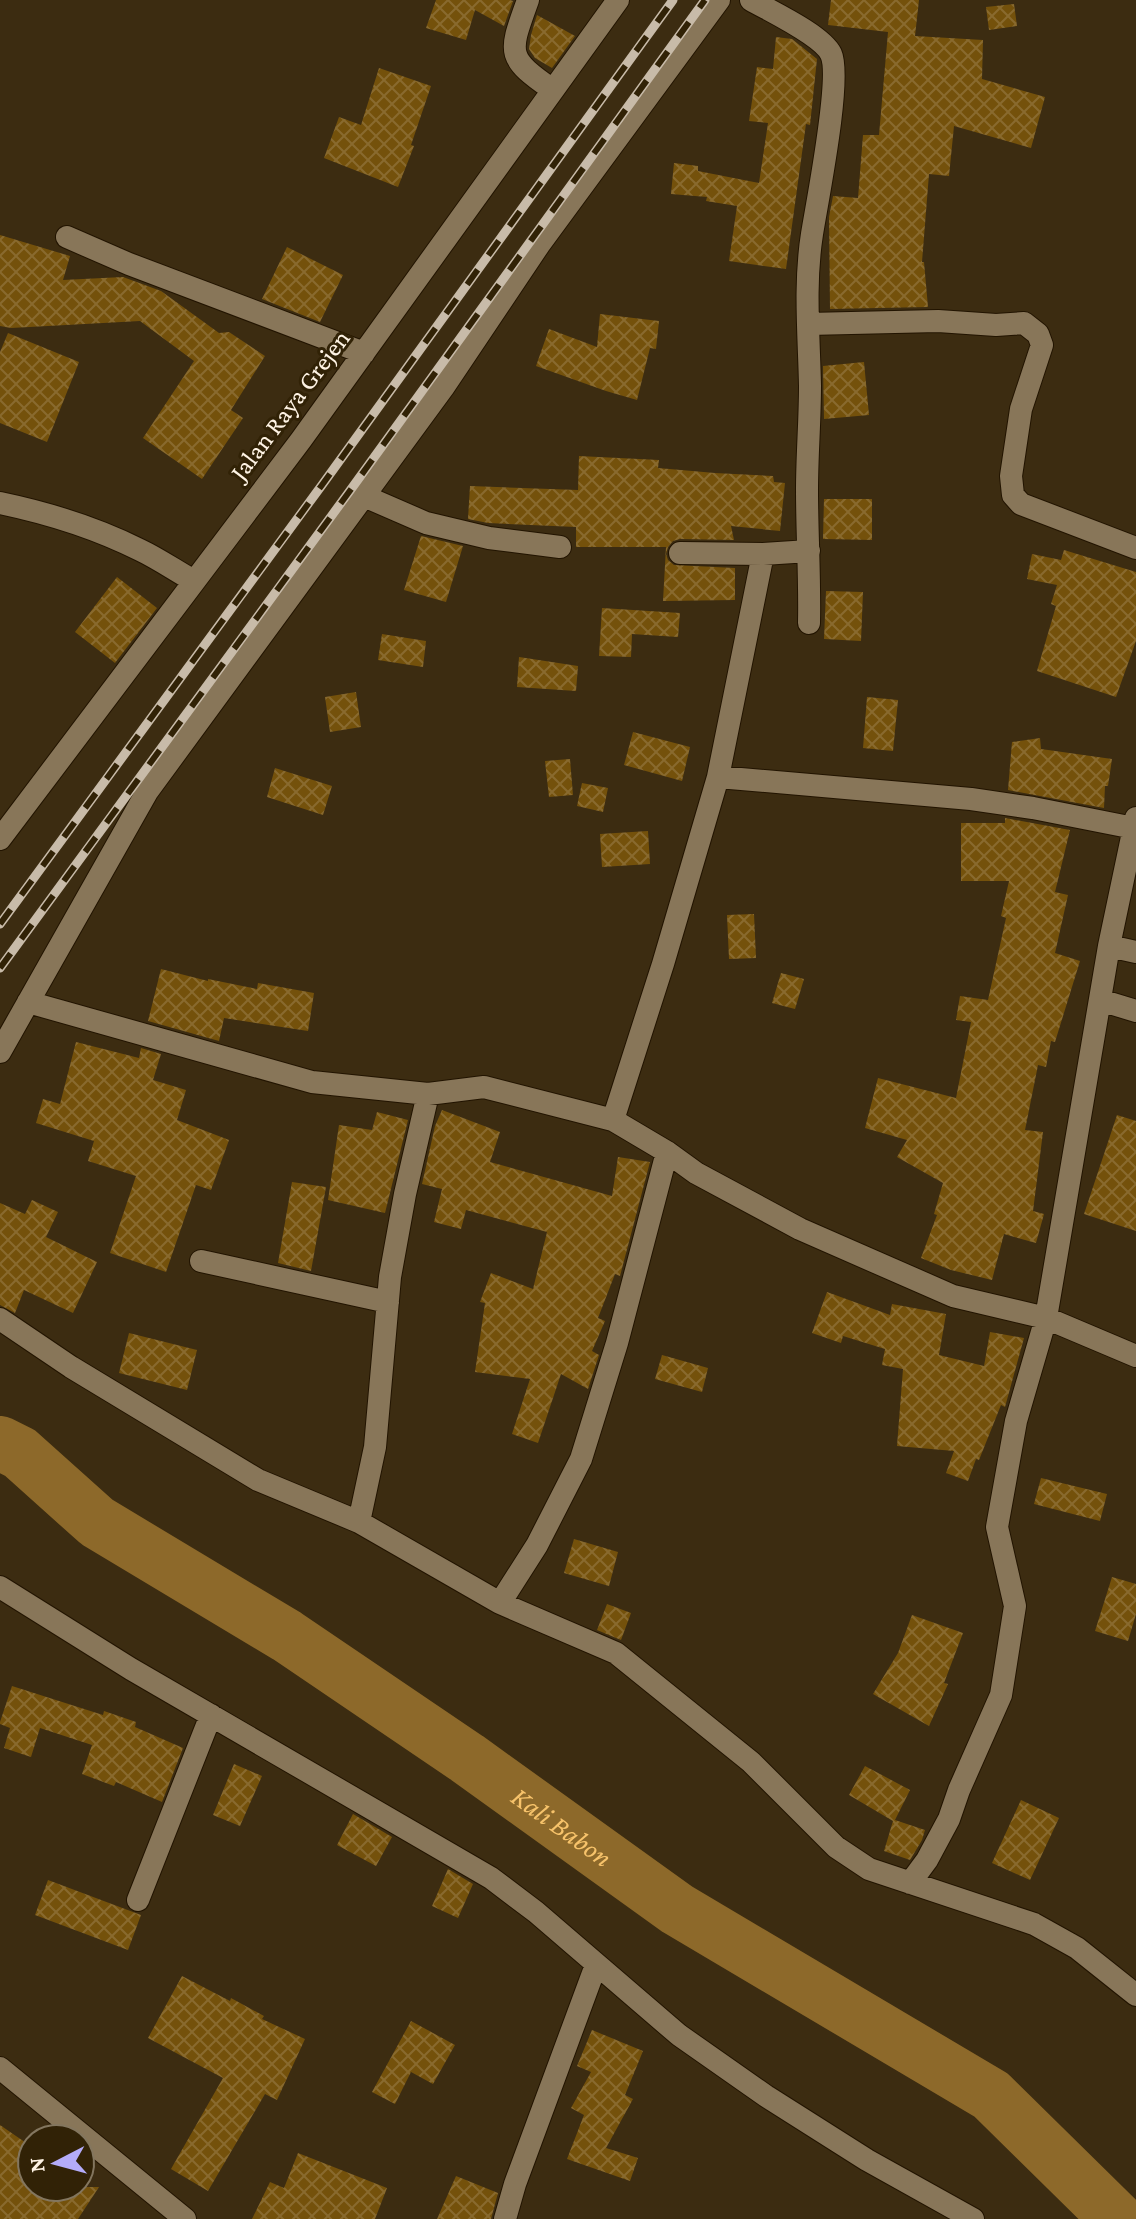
<svg xmlns="http://www.w3.org/2000/svg" width="1136" height="2219" font-family="'Crimson Pro',serif">
<defs>
<pattern id="building-cross-hatch" width="8" height="8" patternUnits="userSpaceOnUse" patternTransform="scale(2)"><rect width="8" height="8" fill="#74510b"/><path d="M0 0l8 8M0 8l8-8" fill="none" stroke="#896a2e"/></pattern>
</defs>
<rect width="100%" height="100%" fill="#3c2c11"/>
<g fill="none" stroke-linecap="round" stroke-linejoin="round">
<path stroke="#8d692a" stroke-width="54" id="s1" d="M 0,1443 L 20,1453 L 97,1522 L 287,1636 L 467,1758 L 677,1909 L 991,2095 L 1117,2219"/>
</g>
<path fill="url(#building-cross-hatch)" d="M 436,0 L 510,0 L 513,1 L 504,26 L 475,10 L 466,40 L 426,28 Z
M 831,0 L 919,0 L 915,36 L 983,40 L 982,79 L 1045,97 L 1031,148 L 954,126 L 949,176 L 929,174 L 922,262 L 924,262 L 928,307 L 830,309 L 829,217 L 833,196 L 858,198 L 863,135 L 879,135 L 888,32 L 828,25 Z
M 1014,4 L 1017,26 L 989,30 L 986,7 Z
M 537,15 L 575,36 L 552,68 L 535,58 L 529,49 L 531,35 Z
M 776,37 L 792,39 L 817,59 L 810,125 L 806,124 L 786,269 L 729,261 L 737,206 L 706,201 L 707,197 L 671,194 L 674,163 L 698,166 L 698,171 L 759,183 L 768,123 L 749,121 L 757,67 L 773,69 Z
M 379,68 L 431,86 L 411,145 L 414,146 L 398,187 L 324,158 L 339,117 L 361,125 Z
M 0,235 L 70,256 L 63,280 L 123,277 L 161,291 L 219,333 L 229,332 L 265,356 L 231,410 L 243,418 L 202,479 L 143,438 L 194,361 L 140,321 L 11,328 L 0,326 Z
M 287,247 L 343,275 L 320,322 L 262,299 Z
M 600,314 L 659,321 L 656,349 L 650,348 L 637,400 L 606,391 L 536,366 L 549,329 L 597,347 Z
M 8,333 L 79,362 L 47,442 L 0,423 L 0,352 Z
M 864,362 L 869,415 L 824,419 L 823,366 Z
M 579,456 L 659,460 L 658,468 L 715,473 L 773,476 L 774,482 L 785,483 L 780,531 L 731,526 L 734,540 L 680,539 L 673,541 L 668,547 L 666,554 L 668,560 L 674,565 L 735,568 L 735,600 L 663,601 L 666,547 L 576,547 L 576,527 L 488,523 L 468,519 L 470,486 L 578,490 Z
M 824,499 L 872,499 L 872,540 L 823,539 Z
M 421,536 L 463,546 L 446,602 L 404,590 Z
M 1064,550 L 1136,572 L 1136,641 L 1116,697 L 1037,671 L 1056,606 L 1051,604 L 1057,585 L 1027,579 L 1032,554 L 1061,560 Z
M 117,577 L 157,608 L 115,663 L 75,632 Z
M 826,591 L 863,592 L 861,641 L 824,639 Z
M 602,608 L 680,613 L 678,637 L 632,634 L 631,657 L 599,656 Z
M 382,634 L 426,641 L 423,667 L 378,660 Z
M 519,657 L 578,666 L 576,691 L 517,687 Z
M 356,692 L 361,727 L 330,732 L 325,697 Z
M 867,697 L 898,700 L 893,751 L 863,748 Z
M 633,732 L 690,747 L 682,781 L 624,765 Z
M 1040,738 L 1041,749 L 1112,759 L 1108,786 L 1105,786 L 1104,808 L 1008,790 L 1012,742 Z
M 570,759 L 573,795 L 549,797 L 545,761 Z
M 275,768 L 332,786 L 323,815 L 267,797 Z
M 582,783 L 608,788 L 603,812 L 577,806 Z
M 1005,818 L 1070,830 L 1055,892 L 1068,895 L 1055,953 L 1080,961 L 1055,1042 L 1051,1041 L 1046,1067 L 1038,1065 L 1025,1130 L 1043,1132 L 1033,1211 L 1044,1214 L 1036,1243 L 1004,1234 L 992,1280 L 951,1270 L 921,1258 L 937,1215 L 934,1214 L 943,1183 L 897,1157 L 907,1140 L 865,1128 L 878,1078 L 956,1098 L 971,1022 L 956,1020 L 960,996 L 988,1000 L 1006,918 L 1001,916 L 1009,881 L 961,881 L 961,823 L 1005,823 Z
M 648,831 L 650,864 L 602,867 L 600,834 Z
M 754,914 L 756,958 L 729,959 L 727,915 Z
M 161,969 L 208,981 L 208,979 L 257,989 L 258,983 L 314,993 L 308,1031 L 224,1018 L 219,1041 L 148,1021 Z
M 781,973 L 804,979 L 795,1009 L 772,1003 Z
M 76,1042 L 139,1058 L 141,1048 L 161,1054 L 153,1080 L 186,1090 L 177,1120 L 229,1140 L 211,1190 L 196,1185 L 166,1272 L 110,1253 L 136,1176 L 88,1161 L 94,1141 L 36,1123 L 43,1099 L 60,1104 Z
M 442,1110 L 500,1132 L 490,1162 L 612,1196 L 618,1157 L 650,1162 L 620,1276 L 615,1274 L 598,1318 L 605,1321 L 592,1351 L 599,1355 L 588,1389 L 561,1374 L 538,1443 L 512,1434 L 530,1379 L 475,1372 L 485,1303 L 480,1302 L 491,1273 L 533,1289 L 547,1232 L 466,1210 L 461,1229 L 434,1222 L 442,1189 L 422,1184 L 435,1126 Z
M 377,1112 L 408,1120 L 385,1213 L 328,1200 L 339,1125 L 372,1130 Z
M 1117,1115 L 1136,1121 L 1136,1231 L 1084,1214 Z
M 292,1182 L 326,1187 L 311,1271 L 278,1263 Z
M 32,1200 L 58,1212 L 46,1237 L 97,1262 L 73,1313 L 24,1290 L 15,1313 L 0,1305 L 0,1203 L 25,1214 Z
M 827,1292 L 890,1315 L 892,1304 L 946,1314 L 939,1355 L 984,1366 L 990,1332 L 1024,1338 L 1005,1407 L 1001,1405 L 979,1460 L 976,1459 L 968,1481 L 946,1473 L 954,1451 L 897,1446 L 903,1369 L 882,1365 L 885,1349 L 843,1336 L 841,1343 L 812,1333 Z
M 129,1333 L 197,1350 L 187,1390 L 119,1373 Z
M 662,1355 L 708,1368 L 702,1392 L 655,1379 Z
M 1041,1478 L 1107,1494 L 1100,1521 L 1034,1504 Z
M 574,1539 L 618,1552 L 609,1586 L 564,1573 Z
M 1112,1577 L 1136,1584 L 1136,1614 L 1128,1641 L 1095,1631 Z
M 607,1604 L 631,1613 L 621,1640 L 597,1630 Z
M 912,1615 L 963,1633 L 944,1683 L 948,1684 L 929,1726 L 873,1694 L 898,1653 Z
M 12,1686 L 103,1715 L 104,1711 L 136,1722 L 135,1727 L 183,1748 L 162,1802 L 116,1782 L 114,1786 L 82,1774 L 92,1745 L 40,1728 L 31,1757 L 4,1748 L 10,1728 L 0,1724 L 0,1722 Z
M 234,1764 L 262,1776 L 240,1826 L 213,1815 Z
M 865,1766 L 910,1790 L 895,1820 L 925,1830 L 922,1840 L 910,1860 L 884,1851 L 893,1821 L 849,1795 Z
M 1021,1800 L 1059,1818 L 1030,1880 L 992,1863 Z
M 353,1814 L 392,1837 L 376,1866 L 337,1845 Z
M 448,1869 L 473,1884 L 458,1918 L 432,1906 Z
M 48,1880 L 141,1915 L 128,1950 L 35,1915 Z
M 182,1976 L 230,2001 L 231,1998 L 264,2016 L 262,2019 L 305,2039 L 277,2100 L 265,2094 L 208,2191 L 171,2169 L 223,2078 L 148,2038 Z
M 411,2021 L 455,2045 L 433,2084 L 411,2072 L 395,2104 L 372,2092 Z
M 592,2030 L 643,2051 L 625,2095 L 633,2099 L 606,2148 L 638,2158 L 630,2181 L 567,2159 L 584,2115 L 571,2108 L 591,2072 L 577,2066 Z
M 0,2125 L 32,2147 L 32,2187 L 99,2187 L 78,2219 L 0,2219 Z
M 298,2153 L 387,2188 L 375,2219 L 252,2219 L 270,2182 L 284,2188 Z
M 456,2176 L 498,2193 L 491,2219 L 437,2219 Z"/>
<g fill="none" stroke-linecap="round" stroke-linejoin="round">
<g stroke="#221400" stroke-width="24">
<path id="minor" d="M 528,0 C 509,53 505,57 553,90
M 751,0 C 770,11 822,35 831,54 C 842,78 817,202 812,234 C 804,285 809,336 810,386 C 810,421 807,455 807,490 C 807,534 810,579 809,623
M 67,237 L 129,264 L 364,353
M 808,324 L 938,321 L 996,325 L 1024,323 L 1038,334 L 1042,345 L 1021,409 L 1011,476 L 1013,495 L 1021,504 L 1136,548
M 364,496 L 426,523 L 489,538 L 560,547
M 0,503 C 48,513 96,528 140,550 C 159,559 176,571 194,581
M 680,553 L 763,554 L 809,551
M 718,777 L 763,554
M 0,839 L 301,440 L 618,0
M 1109,946 L 1136,952
M 1100,1000 L 1136,1011
M 28,1002 L 312,1082 L 428,1094 L 484,1087 L 613,1120 L 667,1152 L 696,1173 L 800,1229 L 953,1296 L 1046,1318 L 1136,1356
M 0,1052 L 147,792 L 443,388 L 539,245 L 719,0
M 613,1120 L 663,964 L 718,777 L 971,799 L 1033,808 L 1134,828
M 201,1261 L 388,1302
M 0,1319 L 71,1367 L 258,1480 L 359,1522 L 500,1603 L 616,1653 L 751,1762 L 836,1847 L 869,1869 L 1034,1924 L 1077,1948 L 1136,1995
M 359,1522 L 375,1447 L 390,1277 L 405,1194 L 428,1094
M 0,1587 L 131,1669 L 491,1878 L 536,1912 L 679,2035 L 766,2096 L 867,2160 L 973,2219
M 500,1603 L 537,1545 L 581,1459 L 617,1343 L 667,1152
M 910,1883 L 927,1860 L 949,1819 L 959,1790 L 1001,1695 L 1015,1606 L 997,1527 L 1016,1421 L 1046,1318 L 1109,946 L 1136,818
M 138,1900 L 211,1715
M 0,2068 L 185,2219
M 505,2219 L 515,2184 L 596,1965"/>
</g>
<use href="#minor" stroke="#887659" stroke-width="22"/>
<g stroke="#c8bba9" stroke-width="9">
<path id="rail" d="M 0,924 L 322,485 L 673,0
M 0,968 L 349,492 L 705,0"/>
</g>
<use href="#rail" stroke="#312206" stroke-width="6" stroke-dasharray="18" stroke-linecap="butt"/>
</g>
<g text-anchor="middle" dominant-baseline="central" stroke-width="6" stroke-linejoin="round" paint-order="stroke">
<g font-size="26" fill="#fef3e4" stroke="#312206">
<text transform="translate(290 405) rotate(-53)">Jalan Raya Grejen</text>
</g>
<g font-size="28" font-style="italic" fill="#f7c36b" stroke="#312206">
<text stroke="none"><textPath href="#s1" startOffset="682">Kali Babon</textPath></text>
</g>
</g>
<g transform="translate(56 2163) rotate(264)"><circle r="38" fill="#312206" stroke="#83765f" stroke-width="2"/>
<path d="M0-6L14 30L0 20L-14 30Z" fill="#b4acf9"/>
<text y="-12" font-size="22" font-weight="bold" text-anchor="middle" fill="#fef3e4">N</text>
</g>
</svg>
